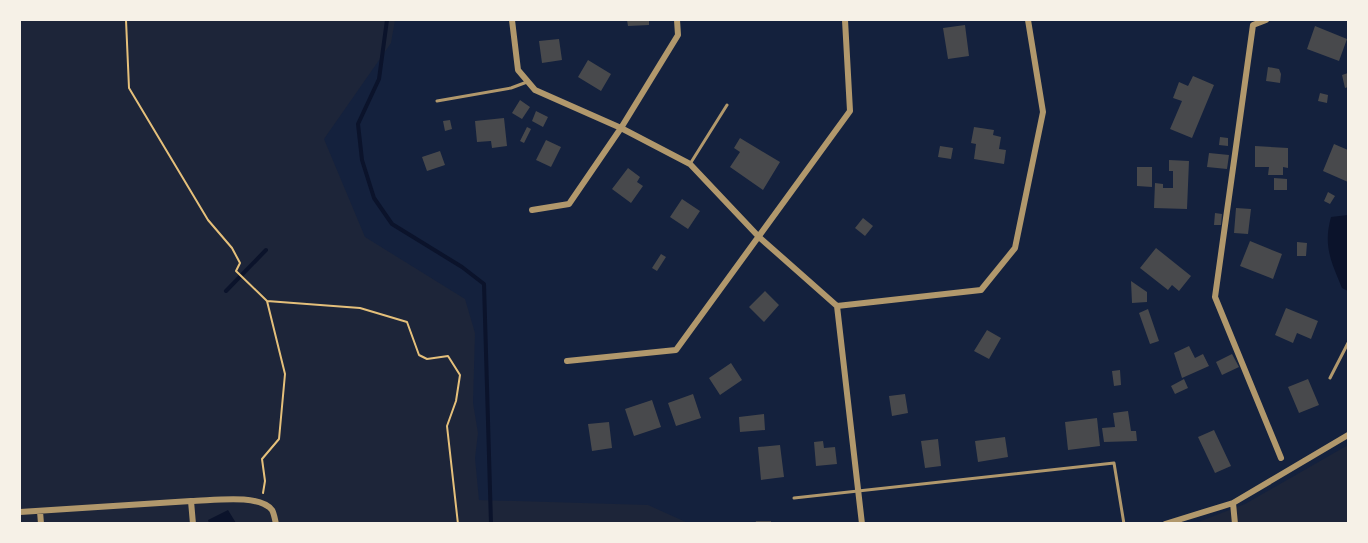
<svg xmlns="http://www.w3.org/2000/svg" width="1368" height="543" font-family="Literata,serif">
<rect width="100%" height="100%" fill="#14213d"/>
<path fill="#1d2539" d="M 20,20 L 395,20 L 391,43 L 324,139 L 365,237 L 465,299 L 475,333 L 473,403 L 478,433 L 475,458 L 479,500 L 648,505 L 688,523 L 20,523 Z
M 1348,445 L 1348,523 L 1193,524 L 1245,504 Z"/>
<path fill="#0b132b" d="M 1348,215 L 1348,291 L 1342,288 C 1331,261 1323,246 1331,217 Z
M 228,510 L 236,523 L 209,523 L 208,520 Z"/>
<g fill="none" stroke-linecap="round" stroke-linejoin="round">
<path stroke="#0b132b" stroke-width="4" d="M 387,20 L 379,79 L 358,124 L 362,160 L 374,198 L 392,224 L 462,267 L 484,284 L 491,524
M 226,291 L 266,250"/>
</g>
<path fill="#48494c" d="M 627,20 L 649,20 L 649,25 L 628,26 Z
M 965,25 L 969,56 L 948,59 L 943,28 Z
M 1315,26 L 1347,39 L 1339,61 L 1307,49 Z
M 559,39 L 562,60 L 542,63 L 539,41 Z
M 588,60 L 611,74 L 601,91 L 578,77 Z
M 1268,67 L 1279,69 L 1281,74 L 1280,83 L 1266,81 Z
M 1348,73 L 1348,87 L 1345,88 L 1342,75 Z
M 1193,76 L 1214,85 L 1192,138 L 1170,129 L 1182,101 L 1173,98 L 1179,82 L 1188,86 Z
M 1320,93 L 1328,95 L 1327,103 L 1318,101 Z
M 520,100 L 530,107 L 522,119 L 512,113 Z
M 536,111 L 548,117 L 543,127 L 532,121 Z
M 504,118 L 507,146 L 492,148 L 491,141 L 477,142 L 475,121 Z
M 450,120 L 452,129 L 445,131 L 443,121 Z
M 527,127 L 531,129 L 524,143 L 520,141 Z
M 974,127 L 994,130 L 993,135 L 1001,137 L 999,149 L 1006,150 L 1004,164 L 974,159 L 976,144 L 971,143 Z
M 1220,137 L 1228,138 L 1228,146 L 1219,145 Z
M 740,138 L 780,162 L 763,190 L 730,167 L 740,152 L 734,148 Z
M 546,140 L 561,147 L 551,167 L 536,160 Z
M 1334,144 L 1348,150 L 1348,182 L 1323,171 Z
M 940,146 L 953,148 L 951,159 L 938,157 Z
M 1255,146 L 1288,148 L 1288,168 L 1283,167 L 1283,175 L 1268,175 L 1269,167 L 1255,167 Z
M 440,151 L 445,165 L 427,171 L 422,157 Z
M 1209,153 L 1229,155 L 1227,169 L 1207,167 Z
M 1169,160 L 1189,161 L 1187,209 L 1154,208 L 1155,183 L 1163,184 L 1163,188 L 1173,188 L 1173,171 L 1169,171 Z
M 1137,167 L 1152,167 L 1152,187 L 1137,186 Z
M 628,168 L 640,177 L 637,182 L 643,186 L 631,203 L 612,189 Z
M 1274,178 L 1287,179 L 1287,190 L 1274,190 Z
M 1328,192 L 1335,196 L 1330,204 L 1324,201 Z
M 682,199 L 700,211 L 688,229 L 670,217 Z
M 1236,208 L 1251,209 L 1248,234 L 1234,233 Z
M 1215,213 L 1222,214 L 1221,225 L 1214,225 Z
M 863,218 L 873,226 L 865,236 L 855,228 Z
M 1250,241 L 1282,254 L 1273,279 L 1240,266 Z
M 1297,242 L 1307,243 L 1306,256 L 1297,256 Z
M 1156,248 L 1191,276 L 1179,291 L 1172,285 L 1168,290 L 1140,268 Z
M 661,254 L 666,257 L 657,271 L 652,268 Z
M 1131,281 L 1147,292 L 1147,302 L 1132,303 Z
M 765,291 L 779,305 L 764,322 L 749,307 Z
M 1286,308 L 1318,321 L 1311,339 L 1297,333 L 1293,343 L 1275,335 Z
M 1148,309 L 1159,341 L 1150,344 L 1139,313 Z
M 987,330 L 1001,338 L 989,359 L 974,351 Z
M 1189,346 L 1195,358 L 1203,354 L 1209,366 L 1182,378 L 1174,353 Z
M 1232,354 L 1239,367 L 1222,375 L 1216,362 Z
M 731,363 L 742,380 L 720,395 L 709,378 Z
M 1120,370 L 1121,385 L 1114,386 L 1112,371 Z
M 1184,379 L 1188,388 L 1175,394 L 1171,386 Z
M 1308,379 L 1319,405 L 1299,413 L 1288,387 Z
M 693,394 L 701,418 L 676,426 L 668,403 Z
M 905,394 L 908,413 L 892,416 L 889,396 Z
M 652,400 L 661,427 L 634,436 L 625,409 Z
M 1128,411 L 1131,431 L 1136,431 L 1137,441 L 1104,442 L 1102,428 L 1115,427 L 1113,413 Z
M 764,414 L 765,430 L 740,432 L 739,417 Z
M 1097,418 L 1100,446 L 1068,450 L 1065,422 Z
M 609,422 L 612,448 L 592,451 L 588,424 Z
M 1214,430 L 1231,466 L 1215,473 L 1198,437 Z
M 1005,437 L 1008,457 L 978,462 L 975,441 Z
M 938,439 L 941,466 L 925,468 L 921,441 Z
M 823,441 L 824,448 L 835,447 L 837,464 L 816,466 L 814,442 Z
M 780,445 L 784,477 L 761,480 L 758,447 Z
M 756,521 L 771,521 L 771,524 L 755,524 Z"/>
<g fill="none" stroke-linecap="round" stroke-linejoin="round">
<path stroke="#e5c07b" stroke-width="2" d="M 126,20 L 129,88 L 208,220 L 232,248 L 240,263 L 236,271 L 267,301 L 360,308 L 407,322 L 419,355 L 427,359 L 448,356 L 460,375 L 456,401 L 447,426 L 458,524
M 263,493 L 265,481 L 262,459 L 279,439 L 285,374 L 267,301"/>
<path stroke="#b1986c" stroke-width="3" d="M 437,101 L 511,88 L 527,82
M 690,164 L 727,105
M 1330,378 L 1348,343
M 794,498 L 1114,463 L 1124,524"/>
<path stroke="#b1986c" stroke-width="6" d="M 512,20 L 518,70 L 535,90 L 621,128 L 690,164 L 759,237 L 837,306 L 862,524
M 1266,20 L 1253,25 L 1215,297 L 1281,458
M 532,210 L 569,204 L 621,128 L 678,35 L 677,20
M 837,306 L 981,290 L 1015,248 L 1043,112 L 1028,20
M 567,361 L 676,350 L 850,111 L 845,20
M 191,501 C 210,501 259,493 272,510 C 274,513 275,520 276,524
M 40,511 L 41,524
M 20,512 L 191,501 L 193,524
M 1165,524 L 1233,503
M 1235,524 L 1233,503 L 1348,435"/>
</g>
<rect width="1368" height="543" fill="none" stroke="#f6f1e7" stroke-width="42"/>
</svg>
